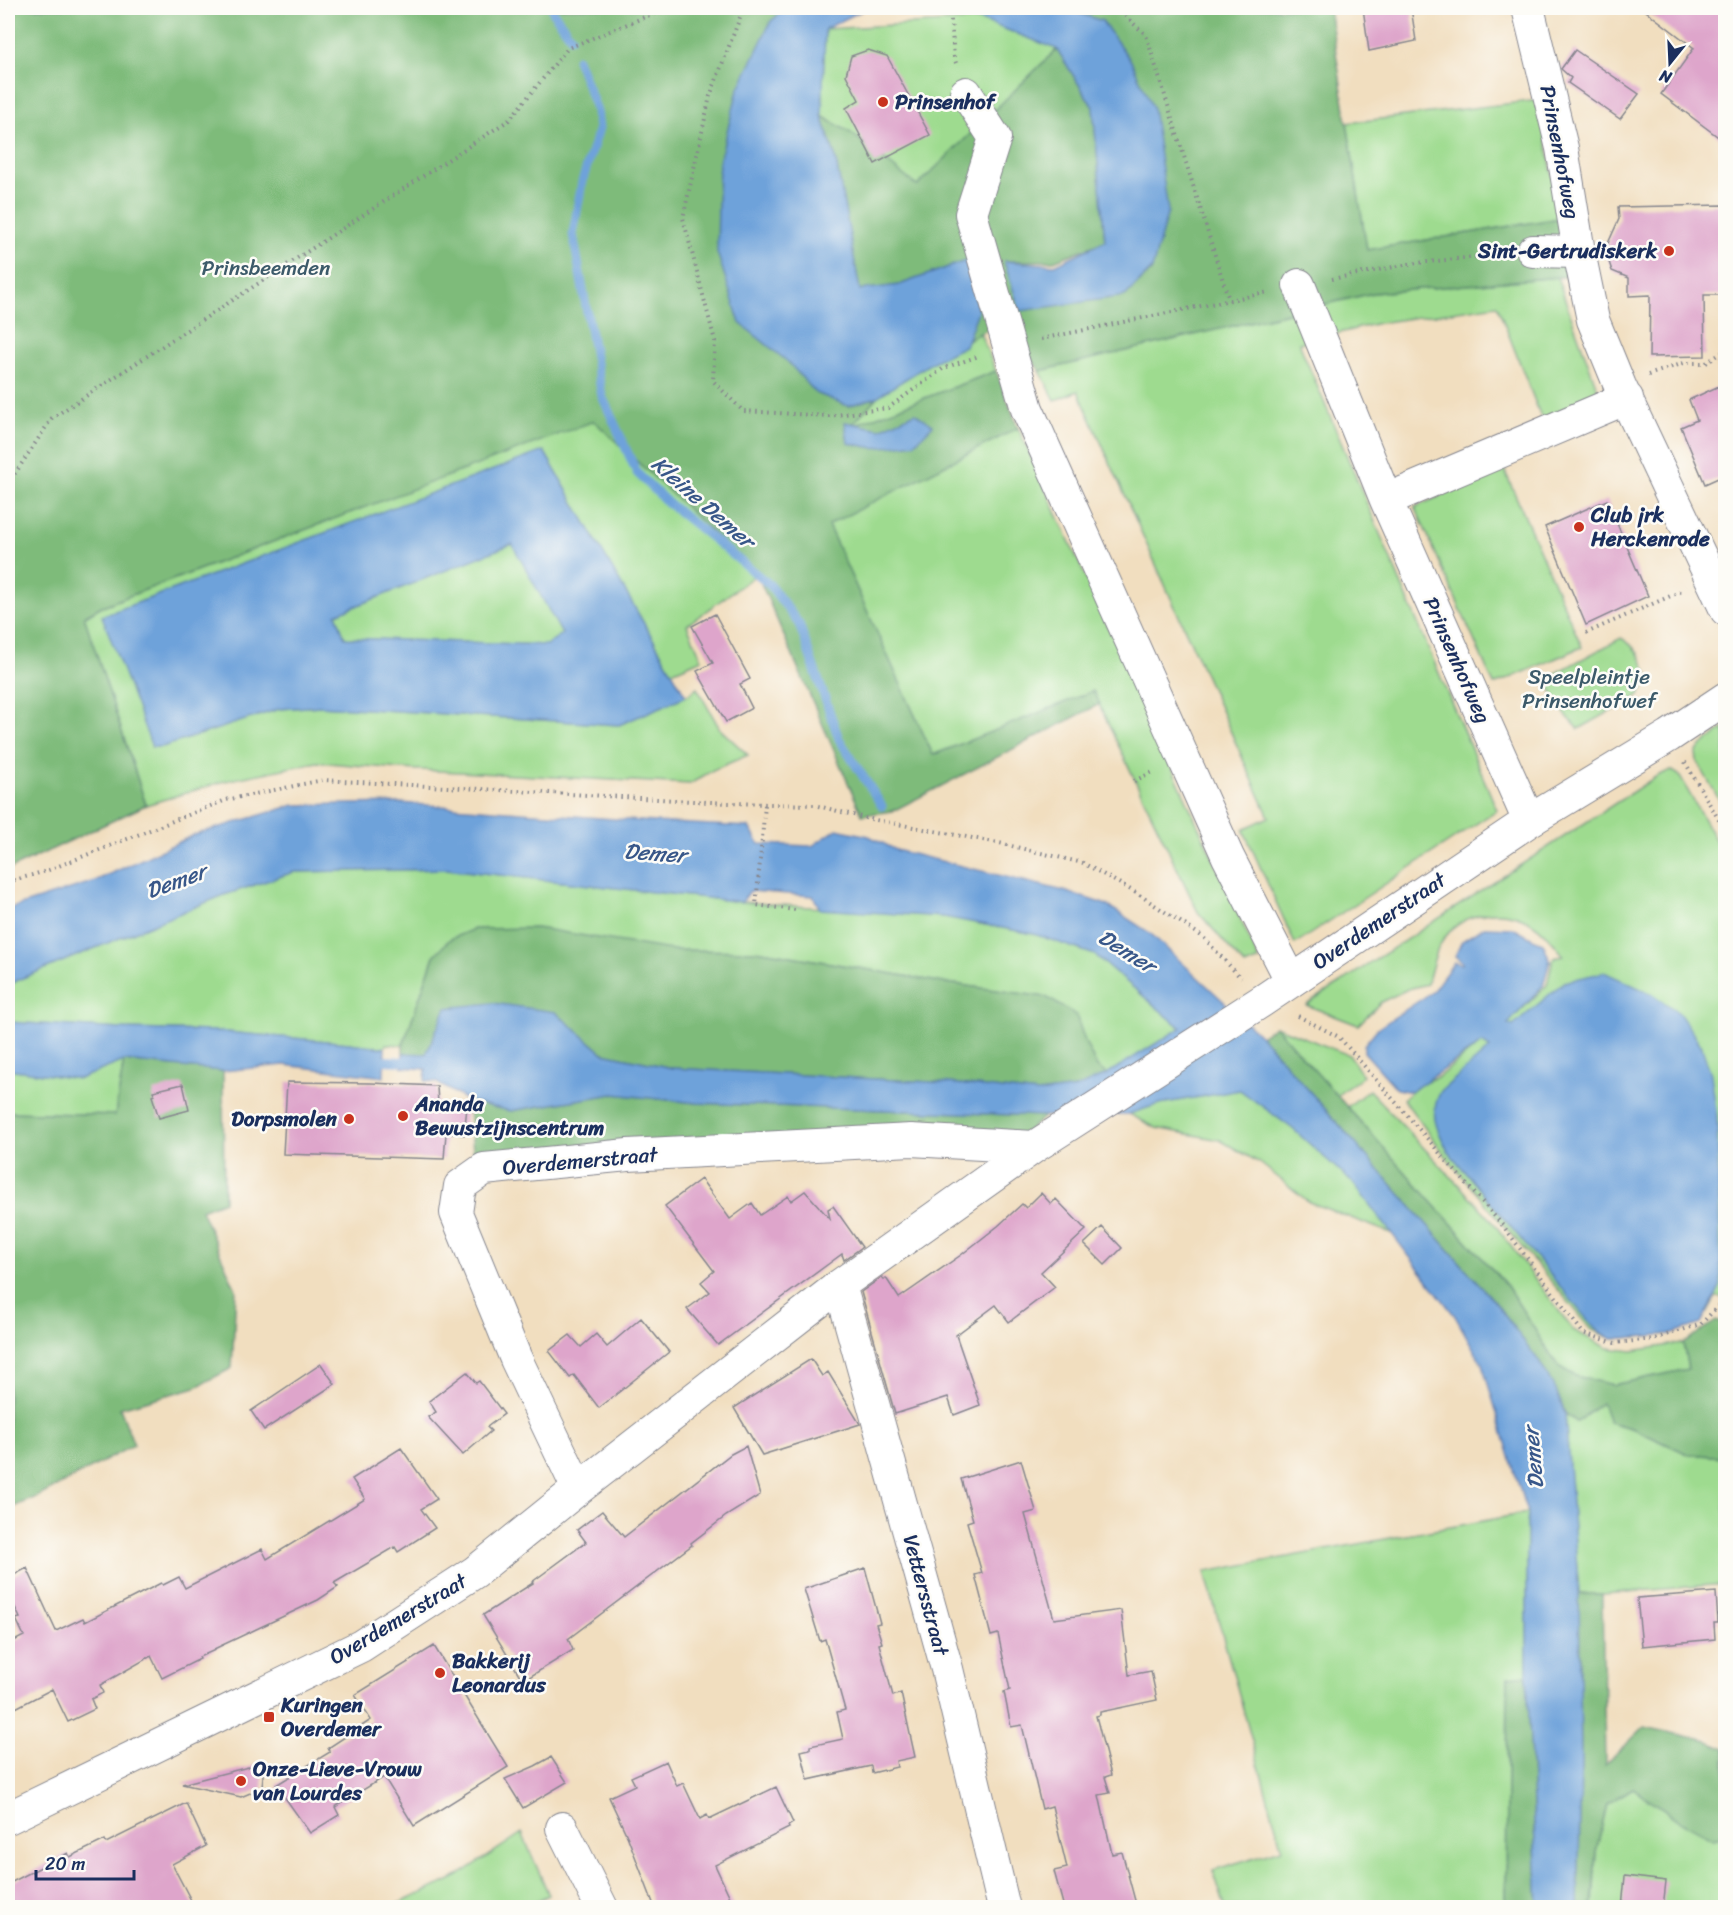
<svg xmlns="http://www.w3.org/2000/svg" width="1733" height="1915" font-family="Sriracha,sans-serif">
<rect width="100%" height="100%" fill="#fdfcf7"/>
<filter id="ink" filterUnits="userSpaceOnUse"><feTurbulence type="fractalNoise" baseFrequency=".0167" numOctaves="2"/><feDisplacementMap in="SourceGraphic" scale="12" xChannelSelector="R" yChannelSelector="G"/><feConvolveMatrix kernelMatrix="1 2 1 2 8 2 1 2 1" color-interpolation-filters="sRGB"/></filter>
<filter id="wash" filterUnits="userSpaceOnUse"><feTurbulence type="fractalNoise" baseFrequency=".008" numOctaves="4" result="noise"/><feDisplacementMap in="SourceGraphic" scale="24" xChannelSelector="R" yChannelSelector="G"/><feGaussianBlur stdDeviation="1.35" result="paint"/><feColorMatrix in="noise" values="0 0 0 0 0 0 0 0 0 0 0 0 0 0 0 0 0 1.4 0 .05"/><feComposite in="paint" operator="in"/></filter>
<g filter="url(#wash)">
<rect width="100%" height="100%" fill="#f1debf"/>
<path fill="#9edb8f" stroke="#5c8576" stroke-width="1.5" d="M 981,20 L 1057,49 L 917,187 L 851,133 L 822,116 L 825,29 Z
M 1539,100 L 1560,218 L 1367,250 L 1347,123 Z
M 1557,277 L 1601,399 L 1543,422 L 1497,305 L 1379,323 L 1299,343 L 1497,810 L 1295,944 L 1243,829 L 1269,817 L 1078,391 L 1055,400 L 1040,371 L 1373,293 Z
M 978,311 L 968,340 L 980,333 L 996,371 L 849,427 L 877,397 Z
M 594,420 L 757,574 L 687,625 L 702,659 L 672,672 L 544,451 L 469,480 L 152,747 L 162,747 L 279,709 L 320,706 L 619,725 L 686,696 L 697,688 L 720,729 L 748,755 L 713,770 L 690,784 L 400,769 L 317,762 L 225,781 L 146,805 L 84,617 L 100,607 Z
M 1018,428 L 1259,960 L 1245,966 L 1198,912 L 1093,692 L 933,755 L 827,525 Z
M 1504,469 L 1582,647 L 1494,685 L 1415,507 Z
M 513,543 L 562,634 L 546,645 L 345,638 L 336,614 Z
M 1621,638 C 1638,647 1643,662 1650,679 L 1638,696 L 1579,729 L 1565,714 L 1545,679 Z
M 1725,728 L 1725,810 L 1697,761 L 1696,753 L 1701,746 Z
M 1671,770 L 1679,775 L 1725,857 L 1725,1298 L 1716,1297 L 1707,1313 L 1691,1326 L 1670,1334 L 1612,1339 L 1592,1330 L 1452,1164 L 1403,1099 L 1424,1082 L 1438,1077 L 1512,1019 L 1547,985 L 1553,958 L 1564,956 C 1554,944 1545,931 1532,923 C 1499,903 1455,913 1438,949 C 1433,960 1431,973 1427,984 L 1408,989 L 1381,1002 L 1358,1025 L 1306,1005 L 1657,776 Z
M 447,869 L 742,902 L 944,917 L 1034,934 L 1095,955 L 1181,1028 L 1107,1074 L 1097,1067 L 1086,1044 L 1046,997 L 939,982 L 762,951 L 671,950 L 434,956 L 403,1045 L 386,1044 L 385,1048 L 349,1043 L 215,1031 L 121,1029 L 8,1022 L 8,986 L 20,979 L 224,895 L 294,872 Z
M 1275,1026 L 1349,1055 L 1363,1076 L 1336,1096 Z
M 124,1061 L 115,1115 L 8,1112 L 8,1069 L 79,1079 Z
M 1240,1090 L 1293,1129 L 1353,1183 L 1393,1234 L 1309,1202 L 1260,1163 L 1220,1140 L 1156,1128 L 1129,1114 L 1159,1104 Z
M 1369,1090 L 1490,1218 L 1573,1330 L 1608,1348 L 1632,1351 L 1683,1343 L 1688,1369 L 1613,1385 L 1575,1376 L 1558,1366 L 1507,1286 L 1347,1107 Z
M 1603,1402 L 1609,1422 L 1634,1429 L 1688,1454 L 1725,1457 L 1725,1584 L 1602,1594 L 1579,1594 L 1565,1414 L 1577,1422 Z
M 1527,1513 L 1527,1675 L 1508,1678 L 1506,1907 L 1225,1907 L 1213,1870 L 1282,1849 L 1205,1572 Z
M 1633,1788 L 1678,1820 L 1713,1839 L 1725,1836 L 1725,1907 L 1593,1908 L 1596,1851 L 1607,1804 Z
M 522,1833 L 549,1895 L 522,1907 L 391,1907 L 453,1879 Z"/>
<path fill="#7ebb7a" stroke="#4c756c" stroke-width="1.5" d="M 8,8 L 789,8 L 848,406 L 877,397 L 851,426 L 996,371 L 1018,428 L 828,525 L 933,755 L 1093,691 L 1100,704 L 893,811 L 862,815 L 757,574 L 594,421 L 100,607 L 84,616 L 146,805 L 8,870 Z
M 1063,8 L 1329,8 L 1367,250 L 1560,218 L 1572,276 L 1373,293 L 1040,371 L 1004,322 L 966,340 L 968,260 L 899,285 L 860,291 L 835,156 L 822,116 L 851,133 L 917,186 L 1057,49 L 1093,107 L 1105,241 L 1054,261 L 1005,261 L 1125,296 L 1151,271 L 1163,214 L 1103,21 Z
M 537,928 L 671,950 L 762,951 L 939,982 L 1046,997 L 1076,1015 L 1086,1044 L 1097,1067 L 1107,1074 L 1077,1088 L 1038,1093 L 949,1083 L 672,1068 L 603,1053 L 555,1012 L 425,1055 L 403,1053 L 403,1045 L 434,956 L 450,939 L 474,929 Z
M 1275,1026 L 1507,1286 L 1558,1366 L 1575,1376 L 1613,1385 L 1688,1369 L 1683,1343 L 1716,1321 L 1725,1324 L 1725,1457 L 1688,1454 L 1634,1429 L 1609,1422 L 1602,1403 L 1577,1422 L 1565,1413 L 1556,1390 L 1538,1360 L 1494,1301 L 1261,1036 Z
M 124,1061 L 223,1071 L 224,1201 L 201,1210 L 236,1290 L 232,1368 L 196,1387 L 120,1408 L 134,1445 L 39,1496 L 8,1509 L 8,1112 L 115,1115 Z
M 613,1094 L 697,1103 L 1045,1116 L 1022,1135 L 474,1159 L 468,1101 L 511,1111 Z
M 1579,1594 L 1602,1594 L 1605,1765 L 1644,1727 L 1708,1741 L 1725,1748 L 1725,1836 L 1713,1839 L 1678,1820 L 1633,1788 L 1607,1804 L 1596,1851 L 1592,1907 L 1578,1908 L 1581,1763 Z
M 1527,1675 L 1538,1907 L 1506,1908 L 1508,1677 Z"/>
<path fill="#6ea2da" stroke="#44689c" stroke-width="1.5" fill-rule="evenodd" d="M 787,8 L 867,8 L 825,29 L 822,116 L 835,156 L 860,290 L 899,285 L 968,260 L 978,311 L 965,346 L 931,363 L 877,397 L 848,406 L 816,393 L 788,362 L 740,323 L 717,252 L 719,162 L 738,90 L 771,21 Z
M 908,8 L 1063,8 L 1102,21 L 1131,61 L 1153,108 L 1168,211 L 1152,269 L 1125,296 L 1020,311 L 1004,261 L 1055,265 L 1105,241 L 1093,107 L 1057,49 L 981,20 Z
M 915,413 L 933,425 L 915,443 L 874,448 L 848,443 L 845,422 L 880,429 Z
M 544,451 L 686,696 L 619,725 L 320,706 L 279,709 L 162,747 L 152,747 L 102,616 ZM 512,544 L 562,634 L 546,645 L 345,638 L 336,614 Z
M 400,803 L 654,822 L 749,827 L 759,844 L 812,846 L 837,829 L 869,836 L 896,850 L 1064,891 L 1107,905 L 1150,933 L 1261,1036 L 1494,1301 L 1538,1360 L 1556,1390 L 1565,1414 L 1579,1594 L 1581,1763 L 1578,1907 L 1538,1907 L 1527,1675 L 1527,1513 L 1482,1364 L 1455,1316 L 1353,1183 L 1293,1129 L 1240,1090 L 1159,1104 L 1129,1114 L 1045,1116 L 697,1103 L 613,1094 L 510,1111 L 468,1101 L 436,1082 L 425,1081 L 426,1069 L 402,1067 L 403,1053 L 426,1054 L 446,1008 L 493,1003 L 555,1012 L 603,1053 L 672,1068 L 949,1083 L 1038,1093 L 1077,1088 L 1107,1074 L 1181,1028 L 1095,955 L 1034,934 L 944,917 L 820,909 L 813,896 L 750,891 L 742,902 L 447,869 L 294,872 L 224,895 L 20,979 L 8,986 L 8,909 L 95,881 L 194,835 L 294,805 Z
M 1484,927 L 1513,928 L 1533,939 L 1543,943 L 1550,960 L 1543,986 L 1508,1024 L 1513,1026 L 1564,982 L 1604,972 L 1652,994 L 1679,1013 L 1701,1045 L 1711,1075 L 1717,1117 L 1721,1285 L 1701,1324 L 1670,1334 L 1612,1339 L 1595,1329 L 1448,1151 C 1437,1130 1428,1115 1441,1091 L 1490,1048 L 1482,1043 L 1410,1092 L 1397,1089 L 1364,1052 L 1364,1045 L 1377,1029 L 1432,992 L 1454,962 L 1462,964 L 1462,962 L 1455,956 L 1462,941 Z
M 8,1022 L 121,1029 L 215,1031 L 349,1043 L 385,1048 L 384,1077 L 284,1065 L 223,1071 L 124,1061 L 79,1079 L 8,1069 Z"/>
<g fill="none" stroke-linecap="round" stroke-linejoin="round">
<path stroke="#6ea2da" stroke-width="9" d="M 552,8 L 553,12 L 571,37
M 577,59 L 597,111 L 599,128 L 582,182 L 573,234 L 602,396 L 637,473 L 668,503 L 770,585 L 799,624 L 839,739 L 882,806
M 375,1060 L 415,1062"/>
</g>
<g id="blocks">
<path fill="#dea5cb" d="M 1363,8 L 1411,8 L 1416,41 L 1369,51 Z
M 1642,8 L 1725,8 L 1725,142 L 1661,94 L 1694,48 Z
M 868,50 L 887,56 L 930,135 L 875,164 L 846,108 L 859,100 L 846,75 L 851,56 Z
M 1575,50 L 1639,94 L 1620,119 L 1568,83 L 1571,78 L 1561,69 Z
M 1725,205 L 1725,295 L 1704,295 L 1705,356 L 1649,357 L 1650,295 L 1629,296 L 1629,278 L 1612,271 L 1605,250 L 1619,219 L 1618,207 Z
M 1719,386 L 1725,400 L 1725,475 L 1705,484 L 1681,427 L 1697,420 L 1689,400 Z
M 1607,500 L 1648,596 L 1586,625 L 1545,527 Z
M 715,614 L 750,679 L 740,684 L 752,708 L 726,722 L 697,671 L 713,663 L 692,626 Z
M 287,1082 L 371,1083 L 437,1086 L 438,1104 L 467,1107 L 464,1135 L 446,1133 L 444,1159 L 283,1154 Z
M 183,1084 L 189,1110 L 159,1118 L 152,1096 L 154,1095 L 153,1091 Z
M 701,1179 L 730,1219 L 752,1203 L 760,1215 L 788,1196 L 791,1201 L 805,1191 L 830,1219 L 828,1209 L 833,1206 L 862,1247 L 844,1260 L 842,1254 L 831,1262 L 718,1345 L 687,1309 L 710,1292 L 701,1282 L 714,1271 L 665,1206 Z
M 1041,1193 L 1051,1204 L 1056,1199 L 1086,1230 L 1041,1272 L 1055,1287 L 1009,1322 L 996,1305 L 956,1335 L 980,1405 L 954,1415 L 948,1397 L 895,1414 L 861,1292 L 882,1277 L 884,1280 L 886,1278 L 899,1298 L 961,1255 L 998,1226 L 1022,1204 L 1026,1208 Z
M 1102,1227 L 1122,1248 L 1105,1265 L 1084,1244 Z
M 641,1318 L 669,1352 L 599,1408 L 574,1375 L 570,1378 L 549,1351 L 570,1335 L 581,1347 L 596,1334 L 607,1347 Z
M 811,1359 L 822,1376 L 828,1372 L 860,1424 L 762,1455 L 734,1408 Z
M 321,1364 L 335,1384 L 264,1430 L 251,1411 Z
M 467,1372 L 476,1383 L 479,1381 L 504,1414 L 487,1427 L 491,1431 L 463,1455 L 428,1417 L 436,1412 L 429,1401 Z
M 746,1446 L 760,1495 L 726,1516 L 691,1543 L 692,1545 L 568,1639 L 573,1650 L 523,1681 L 483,1615 L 533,1583 L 532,1582 L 586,1542 L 577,1530 L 602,1511 L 624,1537 L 731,1454 Z
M 401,1448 L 437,1499 L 421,1509 L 435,1528 L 398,1552 L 395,1547 L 334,1583 L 338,1587 L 318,1600 L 214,1649 L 215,1650 L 199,1657 L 200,1659 L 162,1678 L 151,1656 L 100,1685 L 103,1693 L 91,1699 L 95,1709 L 68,1722 L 52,1689 L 8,1712 L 8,1644 L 24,1636 L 16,1619 L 20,1618 L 8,1592 L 8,1578 L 27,1568 L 56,1631 L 83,1618 L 85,1622 L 161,1583 L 163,1585 L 179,1577 L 185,1588 L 262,1549 L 267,1559 L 365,1499 L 352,1479 Z
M 1021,1460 L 1036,1511 L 1025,1514 L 1054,1619 L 1121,1610 L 1129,1675 L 1151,1671 L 1157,1700 L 1100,1712 L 1100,1715 L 1096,1716 L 1111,1775 L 1105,1777 L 1110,1793 L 1099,1795 L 1112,1854 L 1122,1852 L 1137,1908 L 1064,1908 L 1054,1871 L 1067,1868 L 1052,1806 L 1042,1809 L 1022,1725 L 1011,1727 L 1004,1692 L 1010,1690 L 998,1634 L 991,1636 L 975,1575 L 982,1573 L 967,1522 L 973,1520 L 961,1479 Z
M 865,1568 L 880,1623 L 876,1624 L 882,1643 L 879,1644 L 893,1696 L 901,1693 L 915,1757 L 896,1761 L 897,1767 L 872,1773 L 871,1766 L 808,1780 L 801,1751 L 810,1749 L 810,1746 L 843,1739 L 837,1712 L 845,1710 L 825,1639 L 820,1641 L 804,1589 Z
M 1716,1592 L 1718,1623 L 1714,1623 L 1715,1639 L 1642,1646 L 1637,1598 Z
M 434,1646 L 508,1767 L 414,1826 L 384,1777 L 335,1807 L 339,1815 L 310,1833 L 276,1785 L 330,1752 L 328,1748 L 371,1720 L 355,1695 Z
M 551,1757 L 567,1782 L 523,1808 L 505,1779 L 535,1766 Z
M 666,1761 L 677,1786 L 683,1783 L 700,1819 L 707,1815 L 709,1819 L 776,1787 L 793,1823 L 788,1826 L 789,1828 L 715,1865 L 735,1908 L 655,1908 L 628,1838 L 609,1797 L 635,1785 L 631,1777 Z
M 264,1763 L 262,1788 L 241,1797 L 182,1784 Z
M 186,1803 L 206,1846 L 172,1864 L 195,1908 L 8,1908 L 8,1884 L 68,1853 L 70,1857 L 105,1840 L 106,1843 Z
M 1625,1876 L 1666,1881 L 1663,1908 L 1622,1908 Z"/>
</g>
</g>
<g filter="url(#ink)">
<use href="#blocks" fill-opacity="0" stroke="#86868e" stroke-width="1.5"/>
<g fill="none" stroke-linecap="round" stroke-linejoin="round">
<g stroke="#86868e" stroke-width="34">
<path id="minor" d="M 1528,8 L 1562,148 L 1579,252 L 1593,320 L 1620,386 L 1726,610
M 966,93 L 995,138 L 971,214 L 1027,409 L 1228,857 L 1291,980
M 1533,251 L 1579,252
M 1299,285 L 1386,500
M 1529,821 L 1386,500 L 1627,398
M 840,1285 L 947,1669 L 1004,1908
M 578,1489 L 516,1359 L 456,1213 L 460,1186 L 484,1169 L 628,1155 L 911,1140 L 1034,1147
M 8,1818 L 361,1646 L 475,1572 L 578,1489 L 840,1285 L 1034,1147 L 1262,1001 L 1529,821 L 1669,736 L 1726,698
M 562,1828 L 602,1908"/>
</g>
<path stroke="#86868e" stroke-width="4" stroke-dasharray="1.5 4.5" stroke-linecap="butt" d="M 727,8 L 742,12
M 747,8 L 742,12 L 710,96 L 683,218 L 715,341 L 713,381 L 743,411 L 829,416 L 888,408 L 944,368 L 979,356
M 950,8 L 954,57 L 956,63
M 1116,8 L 1146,35 L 1229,300
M 1332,279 L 1409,264 L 1502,254
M 1041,339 L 1269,292
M 1648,375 L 1684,363 L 1706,363 L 1726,350
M 8,484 L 52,418 L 509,120 L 568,48 L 667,8
M 1586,633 L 1682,591
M 1685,762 L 1726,832
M 1134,781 L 1155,771
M 765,805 L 756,905 L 795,910
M 8,882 L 46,871 L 226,800 L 323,780 L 728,803 L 814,805 L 865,818 L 999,843 L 1083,863 L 1138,894 L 1203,937 L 1241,978
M 1298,1016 L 1339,1037 L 1504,1227 L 1583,1333 L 1615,1343 L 1654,1339 L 1701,1324 L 1719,1305 L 1726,1306"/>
<use href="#minor" stroke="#fff" stroke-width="32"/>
</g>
</g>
<g fill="#c8321e" stroke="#fdfcf7" stroke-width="2">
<circle cx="883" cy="102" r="6"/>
<circle cx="1669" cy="251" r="6"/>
<circle cx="1579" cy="527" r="6"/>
<circle cx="403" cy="1116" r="6"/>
<circle cx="349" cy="1119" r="6"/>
<circle cx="440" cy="1673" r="6"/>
<rect x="263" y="1711" width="12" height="12" rx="3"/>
<circle cx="241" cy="1781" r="6"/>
</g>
<g text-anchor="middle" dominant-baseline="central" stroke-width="5" stroke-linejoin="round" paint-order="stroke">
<g font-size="21" font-weight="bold" fill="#1b2f5e" stroke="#fdfcf7" text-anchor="start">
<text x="895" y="102">Prinsenhof</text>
<text x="1657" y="251" text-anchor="end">Sint-Gertrudiskerk</text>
<text x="1591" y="515">Club jrk<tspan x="1591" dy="24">Herckenrode</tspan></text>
<text x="415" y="1104">Ananda<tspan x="415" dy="24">Bewustzijnscentrum</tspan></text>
<text x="337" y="1119" text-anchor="end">Dorpsmolen</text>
<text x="452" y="1661">Bakkerij<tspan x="452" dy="24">Leonardus</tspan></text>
<text x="281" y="1705">Kuringen<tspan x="281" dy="24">Overdemer</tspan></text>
<text x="253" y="1769">Onze-Lieve-Vrouw<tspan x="253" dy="24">van Lourdes</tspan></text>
</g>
<g font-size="21" fill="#1b2f5e" stroke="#fdfcf7">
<text transform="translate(1560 152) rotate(79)">Prinsenhofweg</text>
<text transform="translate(1457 660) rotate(66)">Prinsenhofweg</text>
<text transform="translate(1379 921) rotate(-34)">Overdemerstraat</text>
<text transform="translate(580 1161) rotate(-5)">Overdemerstraat</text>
<text transform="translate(926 1595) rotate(75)">Vettersstraat</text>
<text transform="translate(398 1619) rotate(-31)">Overdemerstraat</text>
</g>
<g font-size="21" fill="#3c5a6a" stroke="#fdfcf7">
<text x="266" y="268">Prinsbeemden</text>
<text x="1589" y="677">Speelpleintje<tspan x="1589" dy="24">Prinsenhofwef</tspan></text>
</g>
<g font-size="22" font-style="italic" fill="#385789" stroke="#fdfcf7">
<text transform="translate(703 502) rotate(41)">Kleine Demer</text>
<text transform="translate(655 853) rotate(4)">Demer</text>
<text transform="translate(176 881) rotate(-20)">Demer</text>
<text transform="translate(1127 951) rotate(32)">Demer</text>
<text transform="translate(1533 1458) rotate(-95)">Demer</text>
</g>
</g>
<rect width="1733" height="1915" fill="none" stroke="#fdfcf7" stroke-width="30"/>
<g transform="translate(1670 63) rotate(198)" stroke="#fdfcf7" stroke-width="4.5" paint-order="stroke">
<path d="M0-4.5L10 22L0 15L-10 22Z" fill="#1b2f5e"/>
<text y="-9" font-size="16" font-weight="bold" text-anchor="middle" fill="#1b2f5e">N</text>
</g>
<path d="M36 1870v9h98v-9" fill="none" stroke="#1b2f5e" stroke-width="3"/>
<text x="45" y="1870" font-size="18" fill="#1b2f5e" stroke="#fdfcf7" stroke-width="4.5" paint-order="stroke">20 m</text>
</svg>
